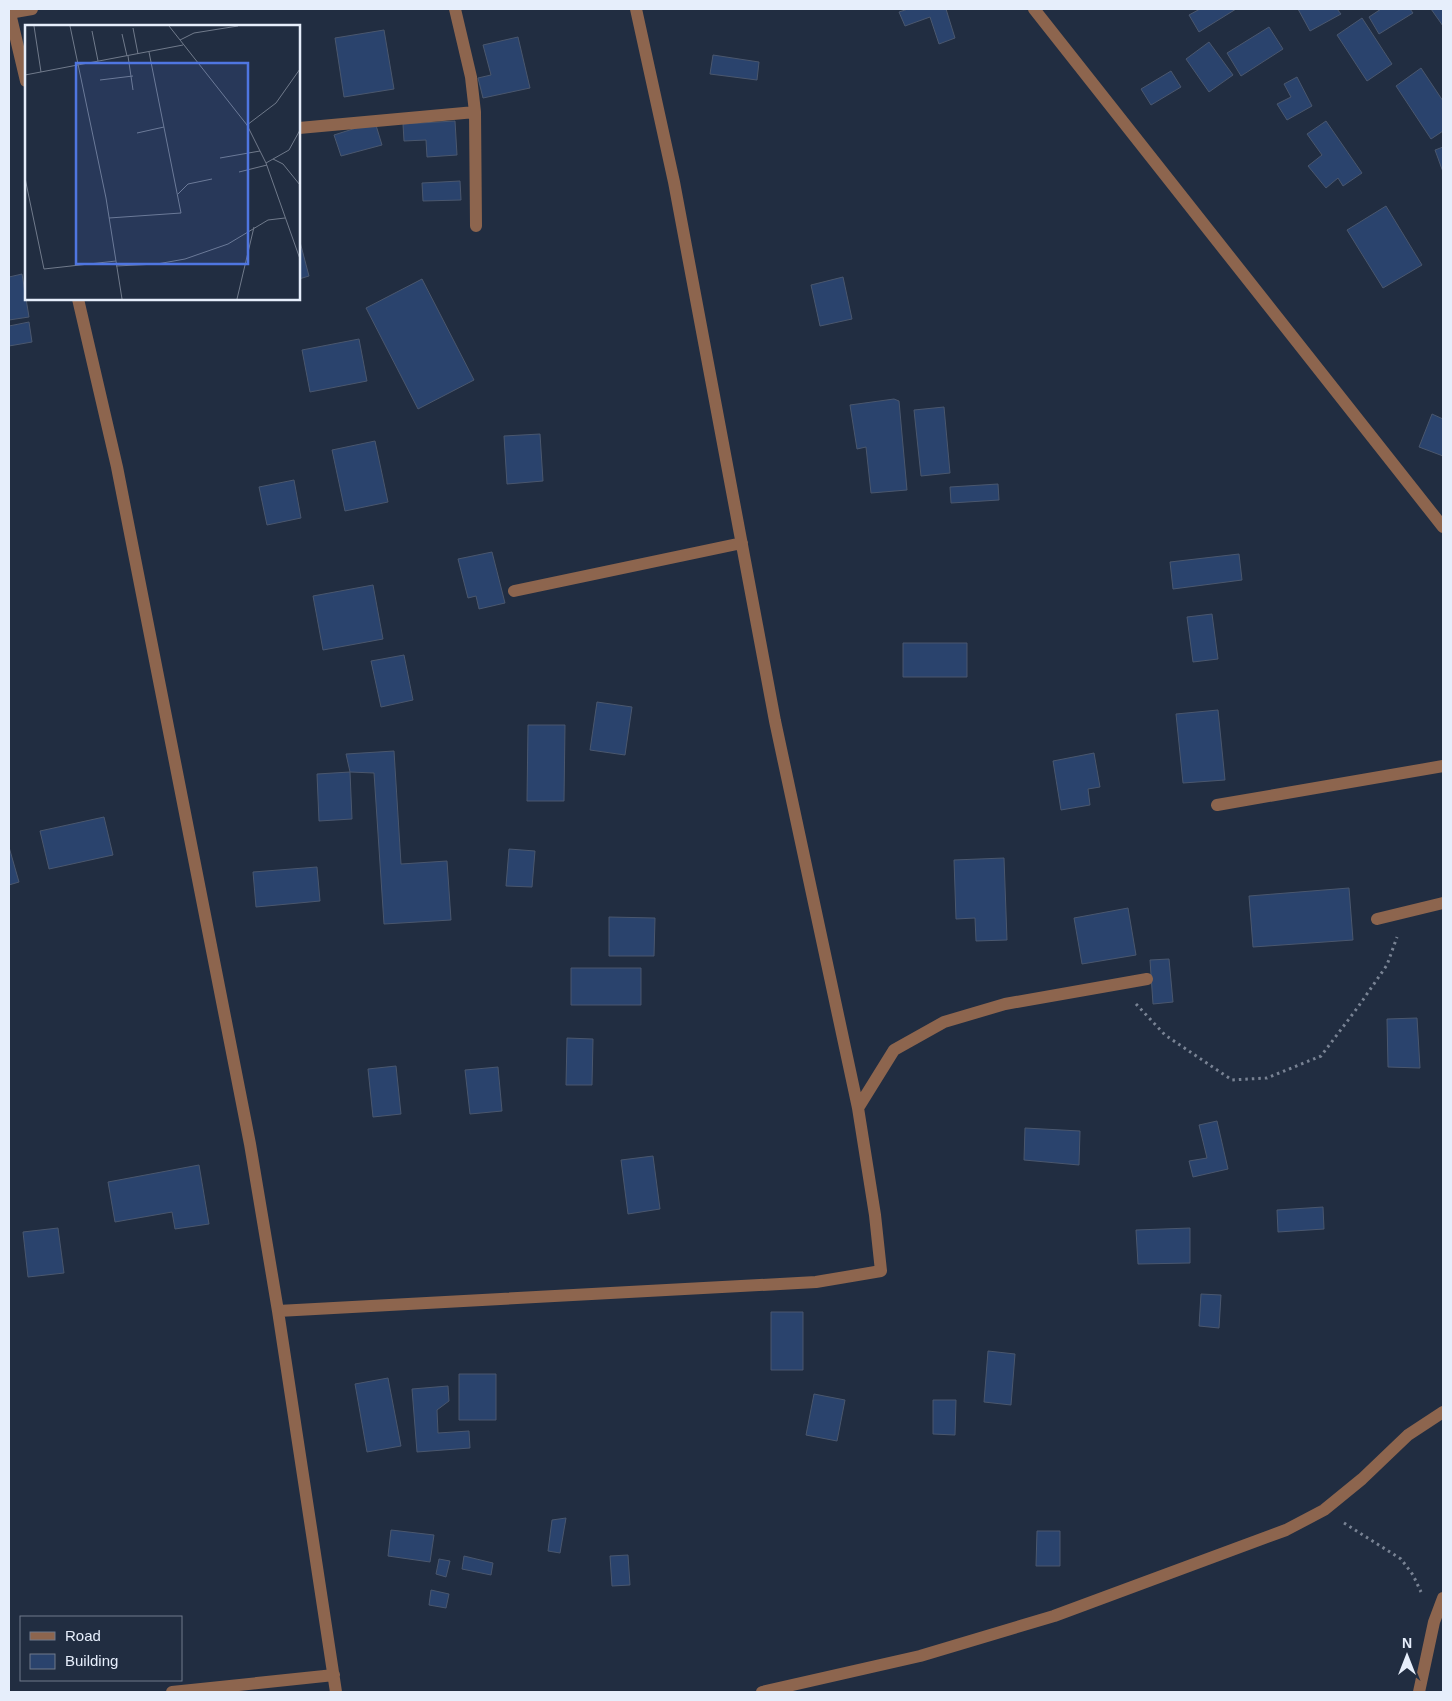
<svg xmlns="http://www.w3.org/2000/svg" width="1452" height="1701" font-family="Helvetica,sans-serif">
<rect width="100%" height="100%" fill="#212d41"/>
<path fill="#2a436d" stroke="#4a576e" d="M 908,9 L 946,9 L 955,38 L 939,44 L 930,17 L 905,26 L 899,12 Z
M 1200,9 L 1236,9 L 1199,32 L 1189,15 Z
M 1298,9 L 1337,9 L 1341,14 L 1310,31 Z
M 1381,9 L 1410,9 L 1413,13 L 1379,34 L 1369,17 Z
M 1431,9 L 1443,9 L 1443,26 Z
M 1362,18 L 1392,64 L 1367,81 L 1337,35 Z
M 1269,27 L 1283,49 L 1241,76 L 1227,53 Z
M 384,30 L 394,89 L 344,97 L 335,38 Z
M 518,37 L 530,88 L 483,98 L 478,78 L 491,75 L 483,45 Z
M 1209,42 L 1233,75 L 1209,92 L 1186,59 Z
M 713,55 L 759,62 L 757,80 L 710,74 Z
M 1421,68 L 1443,101 L 1443,131 L 1431,139 L 1396,86 Z
M 1171,71 L 1181,87 L 1151,105 L 1141,89 Z
M 1297,77 L 1312,106 L 1287,120 L 1277,104 L 1291,97 L 1284,84 Z
M 455,121 L 457,155 L 427,157 L 426,140 L 404,141 L 403,124 Z
M 1326,121 L 1362,173 L 1343,186 L 1338,178 L 1326,188 L 1308,166 L 1322,155 L 1307,134 Z
M 375,122 L 382,145 L 341,156 L 334,135 Z
M 1443,147 L 1443,172 L 1435,150 Z
M 460,181 L 461,200 L 423,201 L 422,183 Z
M 1386,206 L 1422,265 L 1383,288 L 1347,230 Z
M 299,238 L 309,276 L 299,279 Z
M 22,274 L 29,317 L 9,320 L 9,277 Z
M 843,277 L 852,319 L 820,326 L 811,285 Z
M 422,279 L 474,380 L 418,409 L 366,308 Z
M 29,322 L 32,342 L 9,346 L 9,326 Z
M 359,339 L 367,381 L 310,392 L 302,350 Z
M 894,399 L 899,401 L 907,490 L 871,493 L 866,447 L 857,449 L 850,405 Z
M 944,407 L 950,473 L 921,476 L 914,410 Z
M 1432,414 L 1443,419 L 1443,456 L 1419,447 Z
M 540,434 L 543,481 L 507,484 L 504,436 Z
M 375,441 L 388,502 L 345,511 L 332,450 Z
M 294,480 L 301,518 L 267,525 L 259,487 Z
M 998,484 L 999,500 L 951,503 L 950,487 Z
M 492,552 L 505,603 L 479,609 L 476,596 L 468,598 L 458,559 Z
M 1239,554 L 1242,580 L 1173,589 L 1170,562 Z
M 373,585 L 383,639 L 323,650 L 313,596 Z
M 1212,614 L 1218,659 L 1193,662 L 1187,617 Z
M 903,643 L 967,643 L 967,677 L 903,677 Z
M 404,655 L 413,700 L 381,707 L 371,661 Z
M 597,702 L 632,707 L 625,755 L 590,750 Z
M 1218,710 L 1225,780 L 1183,783 L 1176,714 Z
M 528,725 L 565,725 L 564,801 L 527,801 Z
M 394,751 L 401,864 L 447,861 L 451,920 L 384,924 L 374,773 L 350,772 L 346,754 Z
M 1094,753 L 1100,787 L 1088,789 L 1090,805 L 1061,810 L 1053,761 Z
M 350,772 L 352,819 L 319,821 L 317,774 Z
M 104,817 L 113,855 L 49,869 L 40,831 Z
M 9,847 L 19,882 L 9,885 Z
M 509,849 L 535,851 L 532,887 L 506,886 Z
M 1004,858 L 1007,940 L 976,941 L 975,918 L 956,919 L 954,860 Z
M 317,867 L 320,901 L 256,907 L 253,872 Z
M 1349,888 L 1353,940 L 1253,947 L 1249,896 Z
M 1128,908 L 1136,955 L 1082,964 L 1074,918 Z
M 609,917 L 655,918 L 654,956 L 609,956 Z
M 1169,959 L 1173,1002 L 1153,1004 L 1150,960 Z
M 571,968 L 641,968 L 641,1005 L 571,1005 Z
M 1417,1018 L 1420,1068 L 1388,1067 L 1387,1019 Z
M 567,1038 L 593,1039 L 592,1085 L 566,1085 Z
M 396,1066 L 401,1114 L 373,1117 L 368,1069 Z
M 498,1067 L 502,1111 L 470,1114 L 465,1070 Z
M 1217,1121 L 1228,1169 L 1193,1177 L 1189,1161 L 1207,1158 L 1199,1125 Z
M 1025,1128 L 1080,1131 L 1079,1165 L 1024,1160 Z
M 653,1156 L 660,1209 L 628,1214 L 621,1160 Z
M 199,1165 L 209,1224 L 175,1229 L 172,1212 L 115,1222 L 108,1182 Z
M 1323,1207 L 1324,1229 L 1278,1232 L 1277,1210 Z
M 58,1228 L 64,1273 L 28,1277 L 23,1232 Z
M 1190,1228 L 1190,1263 L 1138,1264 L 1136,1230 Z
M 1201,1294 L 1221,1295 L 1219,1328 L 1199,1326 Z
M 771,1312 L 803,1312 L 803,1370 L 771,1370 Z
M 988,1351 L 1015,1354 L 1011,1405 L 984,1402 Z
M 459,1374 L 496,1374 L 496,1420 L 459,1420 Z
M 388,1378 L 401,1446 L 367,1452 L 355,1384 Z
M 448,1386 L 449,1401 L 437,1410 L 438,1433 L 469,1431 L 470,1448 L 417,1452 L 412,1389 Z
M 814,1394 L 845,1400 L 837,1441 L 806,1435 Z
M 933,1400 L 956,1400 L 955,1435 L 933,1434 Z
M 566,1518 L 560,1553 L 548,1551 L 552,1520 Z
M 391,1530 L 434,1535 L 430,1562 L 388,1556 Z
M 1037,1531 L 1060,1531 L 1060,1566 L 1036,1566 Z
M 628,1555 L 630,1585 L 612,1586 L 610,1556 Z
M 464,1556 L 493,1563 L 491,1575 L 462,1569 Z
M 439,1559 L 450,1561 L 446,1577 L 436,1574 Z
M 431,1590 L 449,1594 L 446,1608 L 429,1605 Z"/>
<g fill="none" stroke-linecap="round" stroke-linejoin="round">
<path stroke="#798394" stroke-width="3" stroke-dasharray="2.5 4" stroke-linecap="butt" d="M 1136,1004 L 1165,1035 L 1232,1080 L 1267,1078 L 1321,1056 L 1358,1007 L 1387,965 L 1397,937
M 1344,1523 L 1401,1559 L 1413,1575 L 1421,1592"/>
<path stroke="#8d654e" stroke-width="12" d="M 9,9 L 26,81
M 455,9 L 471,77 L 475,112 L 476,226
M 1034,9 L 1443,527
M 9,13 L 32,9
M 299,128 L 475,112
M 78,299 L 117,467 L 250,1144 L 278,1311 L 336,1692
M 514,591 L 742,543
M 1217,805 L 1443,766
M 1377,919 L 1443,903
M 858,1108 L 894,1050 L 944,1022 L 1005,1004 L 1147,979
M 278,1311 L 816,1282 L 881,1271 L 875,1215 L 858,1108 L 775,721 L 674,182 L 636,9
M 172,1692 L 334,1675
M 762,1692 L 920,1656 L 1054,1616 L 1286,1530 L 1324,1510 L 1362,1479 L 1408,1435 L 1443,1412
M 1419,1692 L 1434,1622 L 1443,1598"/>
</g>
<g transform="translate(25 25)">
<rect width="275" height="275" fill="#212d41"/>
<path fill="none" stroke="#707a8b" stroke-width="1" d="M 9,1 L 16,47M 45,1 L 81,173 L 97,274M 144,1 L 222,100 L 241,138 L 275,234M 108,3 L 113,29M 67,6 L 73,36M 97,9 L 102,31M 155,15 L 169,8 L 213,1M 103,31 L 108,65M 0,50 L 158,20M 75,55 L 108,51M 222,100 L 251,78 L 275,44M 112,108 L 139,102M 195,133 L 235,126M 248,134 L 264,125 L 275,105M 241,138 L 248,134 L 258,139 L 275,160M 214,147 L 242,140M 0,153 L 19,244 L 91,236M 153,169 L 163,159 L 187,154M 84,193 L 156,188 L 124,27M 91,241 L 132,239 L 160,234 L 203,219 L 243,195 L 260,193M 212,274 L 229,202"/>
<path fill="#4f76e1" fill-opacity="0.15" stroke="#4f76e1" stroke-width="2.5" d="M 51,38 L 223,38 L 223,239 L 51,239 Z"/>
<rect width="275" height="275" fill="none" stroke="#e6eefb" stroke-width="2.5"/>
</g>
<rect width="1452" height="1701" fill="none" stroke="#e6eefb" stroke-width="20"/>
<rect x="20" y="1616" width="162" height="65" fill="#212d41" stroke="#707a8b"/>
<rect x="30" y="1632" width="25" height="8" fill="#8d654e" stroke="#707a8b"/>
<text x="65" y="1641" font-size="15" fill="#e6eefb">Road</text>
<rect x="30" y="1654" width="25" height="15" fill="#2a436d" stroke="#707a8b"/>
<text x="65" y="1666" font-size="15" fill="#e6eefb">Building</text>
<g transform="translate(1407 1656)" stroke="#212d41" stroke-width="4" paint-order="stroke">
<path d="M0-4L9 19L0 12L-9 19Z" fill="#e6eefb"/>
<text y="-8" font-size="14" font-weight="bold" text-anchor="middle" fill="#e6eefb">N</text>
</g>
</svg>
